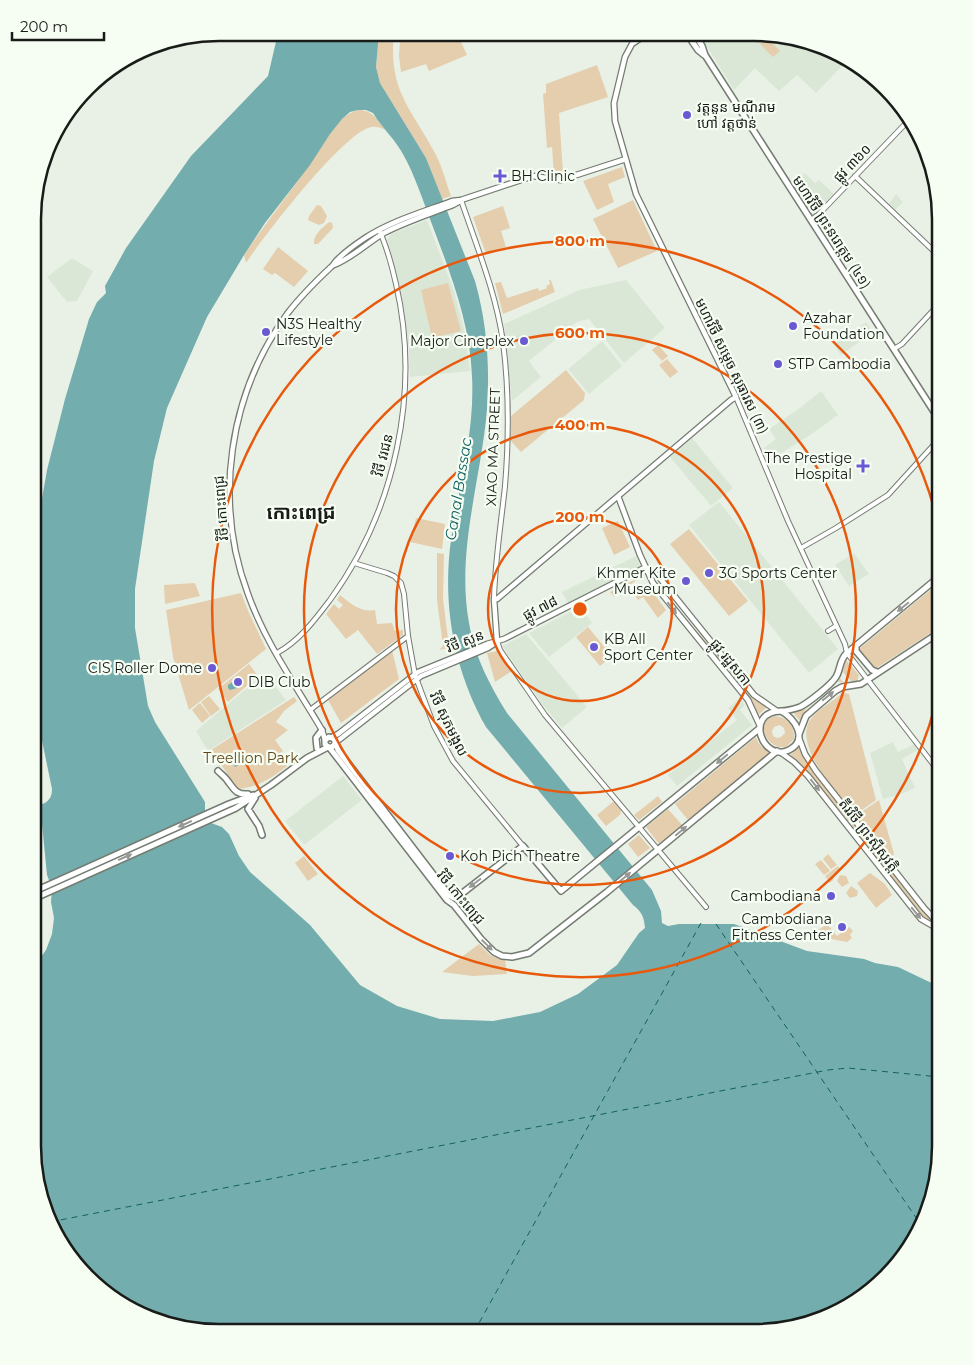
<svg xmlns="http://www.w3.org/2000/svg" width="973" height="1365" font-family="Montserrat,'Noto Sans Khmer',sans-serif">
<rect width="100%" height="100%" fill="#e9f1e6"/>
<path fill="#dae7d6" d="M 708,34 L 731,34 L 736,38 L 740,34 L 778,34 L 824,46 L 843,65 L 816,93 L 797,75 L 779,91 L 755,68 L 734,90 L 703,40 Z
M 827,48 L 854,63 L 849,69 Z
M 805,173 L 815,183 L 819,180 L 834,194 L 813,215 L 793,185 Z
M 896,194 L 903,202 L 895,210 L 889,204 Z
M 427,220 L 454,291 L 464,329 L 470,371 L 410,377 L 409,349 L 402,297 L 387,240 L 391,234 Z
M 72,258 L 93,271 L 77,301 L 67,302 L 47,277 Z
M 626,280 L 665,328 L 624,363 L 589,319 L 577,322 L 529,361 L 541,377 L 512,401 L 504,324 L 579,290 Z
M 866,322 L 873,332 L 841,355 L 834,345 Z
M 602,341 L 622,366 L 589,394 L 568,369 Z
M 821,391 L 838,415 L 810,435 L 769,461 L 764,448 L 776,439 L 769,429 L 800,408 Z
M 692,438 L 733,488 L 711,506 L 670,457 Z
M 719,502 L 838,649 L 809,673 L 689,525 Z
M 854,553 L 869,574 L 849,586 L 835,565 Z
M 636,556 L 640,566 L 568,603 L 562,592 Z
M 580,607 L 592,623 L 549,657 L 529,633 Z
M 526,634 L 587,707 L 562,728 L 543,705 L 502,646 Z
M 265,673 L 286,700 L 208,751 L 196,731 Z
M 740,698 L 745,705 L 740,710 L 752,725 L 677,786 L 668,775 L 737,720 L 728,708 Z
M 893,742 L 898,752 L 915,744 L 918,750 L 902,759 L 915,788 L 899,795 L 883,799 L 870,753 Z
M 343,776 L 362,800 L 304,845 L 285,821 Z"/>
<path fill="#e4cead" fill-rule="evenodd" d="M 379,33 L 394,33 C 388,90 410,107 435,153 C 442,166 446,182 451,196 L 442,199 L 426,158 L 380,83 L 376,67 Z
M 410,33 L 457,33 L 467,55 L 429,71 L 426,64 L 401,72 L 399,56 L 400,39 Z
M 766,37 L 780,51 L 773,57 L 760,44 Z
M 597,65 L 608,97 L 559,113 L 563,173 L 554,175 L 552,147 L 547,148 L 543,94 L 546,93 L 546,84 Z
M 358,110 C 373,110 376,119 386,130 C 381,128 376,126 371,127 C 344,132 263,237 246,263 L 244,255 C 265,224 288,195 310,164 C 320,149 329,133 341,120 C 346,115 351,112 358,110 Z
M 622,167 L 625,177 L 608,184 L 614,202 L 597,210 L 583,181 Z
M 633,200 L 657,251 L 618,268 L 593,219 Z
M 317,205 L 321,206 L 327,216 L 324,223 L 319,225 L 308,220 L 309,216 Z
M 503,206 L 510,228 L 501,231 L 506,247 L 486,254 L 473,217 Z
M 329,222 L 332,223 L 333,228 L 318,244 L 314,244 C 313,235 322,228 329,222 Z
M 278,247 L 308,271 L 294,287 L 275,273 L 272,275 L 263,269 Z
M 549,280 L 551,280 L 555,292 L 503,314 L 495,283 L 501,282 L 507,298 L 538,288 L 539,291 L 547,288 L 546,286 L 550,284 Z
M 448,283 L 461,331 L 432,338 L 421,290 Z
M 658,345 L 668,356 L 662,361 L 652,350 Z
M 667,359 L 678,372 L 670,378 L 659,365 Z
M 566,370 L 585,393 L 584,400 L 521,452 L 510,440 L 511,416 Z
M 416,518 L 445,524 L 442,549 L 410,542 Z
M 618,521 L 630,547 L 614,555 L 602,528 Z
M 689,529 L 748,601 L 729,616 L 670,544 Z
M 437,553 L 444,554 L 443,599 L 449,647 L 448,648 L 439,650 L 443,646 L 437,600 Z
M 642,576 L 614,597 L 610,592 Z
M 940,582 L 940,627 L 875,669 L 859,649 Z
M 195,583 L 200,596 L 165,604 L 164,585 Z
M 650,588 L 666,610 L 658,618 L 643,597 L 638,600 L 634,594 L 642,589 L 645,592 Z
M 241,593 L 249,613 L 266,649 L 189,710 L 173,657 L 166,610 Z
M 340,595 C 350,603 361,613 375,610 L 377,624 L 392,623 L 395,631 L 403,630 L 403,635 L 377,654 L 358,630 L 346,639 L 326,614 L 334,604 L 339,609 L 343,605 L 337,600 Z
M 588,627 L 612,656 L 600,666 L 576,637 Z
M 695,629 L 741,682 L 740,684 L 695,632 Z
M 392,650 L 399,679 L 341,723 L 328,700 Z
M 498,651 L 512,671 L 495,682 L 487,653 Z
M 846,660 L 859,675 L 857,681 L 851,681 L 843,672 Z
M 249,664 L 258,676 L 228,702 L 218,689 Z
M 840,678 L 843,682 L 838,682 L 806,709 L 800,721 L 792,711 L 805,709 L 838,682 Z
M 744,687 L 754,699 L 767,707 L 758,715 L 752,700 L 742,688 Z
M 843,693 L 849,694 L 876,800 L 855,815 C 839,795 793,747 810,720 C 816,711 834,700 843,693 Z
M 209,696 L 220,709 L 211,716 L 201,702 Z
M 294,697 L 297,701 L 284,711 L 276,722 L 288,730 L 275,740 L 283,751 L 279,754 L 287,766 C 272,778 258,787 238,789 L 211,750 Z
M 200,703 L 210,716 L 202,723 L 192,710 Z
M 775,716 C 787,717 795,726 794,739 L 786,747 C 767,750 753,721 775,716 ZM 780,725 L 784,728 L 785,733 L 781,737 L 777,738 L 773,736 L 772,731 L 774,727 Z
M 756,737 L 759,744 L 769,753 L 688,820 L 675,804 Z
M 799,747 L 807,763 L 851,819 L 848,822 L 810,774 L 790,755 Z
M 658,796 L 662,802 L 639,820 L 634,815 Z
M 879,800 L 894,854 L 889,859 L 887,859 L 854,817 Z
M 614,801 L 622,811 L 620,812 L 621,814 L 606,826 L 597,815 Z
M 668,809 L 682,825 L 659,844 L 646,827 Z
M 854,823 L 922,910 L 937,926 L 921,916 L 851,826 Z
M 639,835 L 650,848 L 638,857 L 628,844 Z
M 828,854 L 837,865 L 831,869 L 823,859 Z
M 304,856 L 318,874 L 308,881 L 295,863 Z
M 821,860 L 830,871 L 824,875 L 815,864 Z
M 838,866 L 841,870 L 835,873 L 833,880 L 830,883 L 825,876 Z
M 870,873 L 885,884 L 892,895 L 876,908 L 857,883 Z
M 840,875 L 846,876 L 849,883 L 842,887 L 837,881 Z
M 851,886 L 858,891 L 857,896 L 850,898 L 846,893 Z
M 827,924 L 837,936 L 849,927 L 853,931 L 850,935 L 852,938 L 847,942 L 811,935 Z
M 479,944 L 491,956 L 505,960 L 507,974 L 473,976 L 442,972 Z"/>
<path fill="#74adae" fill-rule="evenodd" d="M 278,33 L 379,33 L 376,67 L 380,83 L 426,158 L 475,281 C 487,323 490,366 487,409 C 481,481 456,551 469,623 C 474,655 490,686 507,713 L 652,890 L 661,911 L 662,923 L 668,926 L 679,924 L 734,924 L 807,951 L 864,959 L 875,963 L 898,967 L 940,987 L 940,1158 L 930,1206 L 909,1250 L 877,1286 L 836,1313 L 754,1332 L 195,1331 L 148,1318 L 106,1294 L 52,1228 L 33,1146 L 33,968 L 46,950 L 52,934 L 54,918 L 51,902 L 52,888 L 47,875 L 41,814 L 33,814 L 33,807 C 44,804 52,802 52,789 L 33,697 L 34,562 L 36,532 L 47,470 L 65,399 L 89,319 L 97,302 L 106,293 L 105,286 L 126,248 L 191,156 L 268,76 ZM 358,110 L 366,110 L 373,113 C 382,128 396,140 404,156 C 415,176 422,198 430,219 C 449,270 470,321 472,376 C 475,432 459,485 451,540 C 442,605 454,670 486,727 L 633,905 C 642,912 644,917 645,928 L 639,933 L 617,965 L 578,994 L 540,1012 L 493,1021 L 440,1019 L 397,1006 L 360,985 L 310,925 L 250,872 L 239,856 L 229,834 L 222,827 L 211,823 L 205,812 L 205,802 L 155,722 L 148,706 L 135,628 L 135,589 L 154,461 L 167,408 L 207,317 L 244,255 L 265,223 L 310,165 L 330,134 L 342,119 L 350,112 Z
M 236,677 L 242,678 L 244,682 L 237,688 L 230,690 L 228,688 L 228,685 L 234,681 Z
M 237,754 L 241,760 L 240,764 L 235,767 L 230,760 L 232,756 Z"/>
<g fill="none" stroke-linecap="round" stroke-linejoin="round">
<path stroke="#116163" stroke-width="1" stroke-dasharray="6 5" stroke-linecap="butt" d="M 716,924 L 921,1225
M 50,1222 L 828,1070 L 848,1068 L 940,1077
M 474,1332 L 701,923"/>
<g stroke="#747c72" stroke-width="6">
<path id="tertiary" d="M 855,176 L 940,257
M 461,200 C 477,247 496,293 503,342 C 509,389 509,438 505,486 C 501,524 495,561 494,599
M 811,220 L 819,214 L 908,121
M 894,349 L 902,344 L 940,303
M 736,397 L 788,521 L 845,644 L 847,653 L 940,773
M 801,548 L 836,528 L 888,495 L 940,438
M 354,563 L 387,573 L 394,576 L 401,583 L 404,594 L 408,636 L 415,675 L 434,726 L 453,761 L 523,846
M 828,631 L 836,626
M 497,641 L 500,650 L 545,715 L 706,907
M 277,653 C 299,641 314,621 330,600 C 395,511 421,392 396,284 C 392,266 387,247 379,230
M 310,710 L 408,636"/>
</g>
<g stroke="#747c72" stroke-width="7">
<path id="secondary" d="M 334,265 C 352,258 367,243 384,233 C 405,222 430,214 453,205 L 460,201
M 618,496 L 640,555 L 653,583 L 748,700 L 760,726
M 647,568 L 659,577 L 754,695 L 777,711
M 497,641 L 494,599 L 497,599 L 731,400 L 736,397 L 636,194 L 615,121 L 614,103 L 625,57 L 632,44 L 647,34
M 332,737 L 338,734 L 418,672 L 487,644 L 504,639 L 646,567
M 799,738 L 805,754 L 816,771 L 924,908 L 940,925
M 325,740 L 322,730 C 296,686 265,642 248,594 C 213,501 229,394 287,314 C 300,297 315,282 331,267 C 334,265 335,261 338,259 C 346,251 356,244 365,238 C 391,221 423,212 452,201 L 461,200 L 533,176 L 561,180 L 626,159
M 335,743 L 421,676 L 488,648 L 494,644
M 780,752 L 794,762 L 808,776 L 921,919 L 940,930"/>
</g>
<g stroke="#747c72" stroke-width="8">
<path id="primary" d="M 687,34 L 698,50 L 704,55
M 695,34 L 702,46 L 705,55 L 940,421
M 856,645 L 856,651 L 872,670 L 877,672
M 781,711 C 787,711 794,709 800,707 C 808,703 831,685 836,677 C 841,669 839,660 847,653 L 940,576
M 781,711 C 795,718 809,740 789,750 C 763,763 743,712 781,711 Z
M 799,734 L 806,716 L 835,691 L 842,687 L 861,684 L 940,632
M 335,744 L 332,747 L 328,747 L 325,744 L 325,740 L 329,737 L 334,739 L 338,750 L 449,895 L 454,898 L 460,895 L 523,846 L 561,891 L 760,728
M 329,747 L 447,900 L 454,905 L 481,939 L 494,952 L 502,956 L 512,957 L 529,953 L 607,892 L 777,751
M 317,748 L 316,738 L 322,730
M 218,771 C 221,774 225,777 227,780 C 234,789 236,795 248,794
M 255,798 L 248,809 L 259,826 L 262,835
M 33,892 L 229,804 L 253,795
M 33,899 L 236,808 L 271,785 L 307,758 L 328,747"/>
</g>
<use href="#tertiary" stroke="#fff" stroke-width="4"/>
<use href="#secondary" stroke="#fff" stroke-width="4.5"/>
<use href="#primary" stroke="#fff" stroke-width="5"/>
</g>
<defs><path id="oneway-solid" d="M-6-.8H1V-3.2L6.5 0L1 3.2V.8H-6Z" transform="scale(1.25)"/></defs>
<g fill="#989897">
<use href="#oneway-solid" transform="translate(903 607) rotate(141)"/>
<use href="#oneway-solid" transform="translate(672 608) rotate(52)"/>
<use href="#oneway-solid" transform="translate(828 696) rotate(-39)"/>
<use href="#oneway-solid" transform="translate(722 759) rotate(141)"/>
<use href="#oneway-solid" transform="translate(815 785) rotate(52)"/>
<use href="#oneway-solid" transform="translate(185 824) rotate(156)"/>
<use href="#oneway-solid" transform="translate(681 831) rotate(-40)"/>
<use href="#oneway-solid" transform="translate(125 857) rotate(-24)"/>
<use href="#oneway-solid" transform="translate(625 877) rotate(-40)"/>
<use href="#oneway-solid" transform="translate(475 883) rotate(143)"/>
<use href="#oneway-solid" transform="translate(916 913) rotate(50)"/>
<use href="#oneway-solid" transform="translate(487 945) rotate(44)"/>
</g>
<g fill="none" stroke="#e8590c" stroke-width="2.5">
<circle cx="580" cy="609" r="92"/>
<circle cx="580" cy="609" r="184"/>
<circle cx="580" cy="609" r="276"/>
<path d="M940 686A368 368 0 1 1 940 532"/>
</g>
<g fill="#6b59d3" stroke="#f6fef3" stroke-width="2">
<circle cx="687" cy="115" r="5"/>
<path d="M497.5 168.5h5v5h5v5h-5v5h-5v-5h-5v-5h5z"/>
<circle cx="793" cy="326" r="5"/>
<circle cx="266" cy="332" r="5"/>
<circle cx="524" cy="341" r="5"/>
<circle cx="778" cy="364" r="5"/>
<path d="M860.5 458.5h5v5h5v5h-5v5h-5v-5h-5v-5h5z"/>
<circle cx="709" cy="573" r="5"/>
<circle cx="686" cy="581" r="5"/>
<circle cx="594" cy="647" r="5"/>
<circle cx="212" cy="668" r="5"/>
<circle cx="238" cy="682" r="5"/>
<circle cx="450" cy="856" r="5"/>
<circle cx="831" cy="896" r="5"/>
<circle cx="842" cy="927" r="5"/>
</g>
<g text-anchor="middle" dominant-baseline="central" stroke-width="4.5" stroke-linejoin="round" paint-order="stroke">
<g font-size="14" fill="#191b18" stroke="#f6fef3" text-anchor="start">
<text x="697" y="107">វត្តនួន មណីរាម<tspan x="697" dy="16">ហៅ វត្តថាន់</tspan></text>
<text x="511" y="176">BH Clinic</text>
<text x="803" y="318">Azahar<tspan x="803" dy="16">Foundation</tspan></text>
<text x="276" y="324">N3S Healthy<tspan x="276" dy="16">Lifestyle</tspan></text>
<text x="514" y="341" text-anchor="end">Major Cineplex</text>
<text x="788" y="364">STP Cambodia</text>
<text x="852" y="458" text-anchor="end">The Prestige<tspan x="852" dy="16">Hospital</tspan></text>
<text x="676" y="573" text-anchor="end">Khmer Kite<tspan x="676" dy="16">Museum</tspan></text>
<text x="719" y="573">3G Sports Center</text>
<text x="604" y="639">KB All<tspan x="604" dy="16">Sport Center</tspan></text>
<text x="202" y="668" text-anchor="end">CIS Roller Dome</text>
<text x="248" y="682">DIB Club</text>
<text x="460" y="856">Koh Pich Theatre</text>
<text x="821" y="896" text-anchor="end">Cambodiana</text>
<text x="832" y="919" text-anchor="end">Cambodiana<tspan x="832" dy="16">Fitness Center</tspan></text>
</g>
<g font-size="14" fill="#191b18" stroke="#f6fef3">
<text transform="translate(852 163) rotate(-46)">ផ្លូវ ៣៦០</text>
<text transform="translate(832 232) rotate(57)">មហាវិថី ព្រះនរោត្តម (៤១)</text>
<text transform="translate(732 366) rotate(64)">មហាវិថី សម្តេច សុធារស (៣)</text>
<text transform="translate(493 447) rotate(-88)">XIAO MA STREET</text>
<text transform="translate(383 455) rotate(-76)">វិថី វរជន</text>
<text transform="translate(221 508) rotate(-94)">វិថី កោះពេជ្រ</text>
<text transform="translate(540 608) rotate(-27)">ផ្លូវ ៧៨</text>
<text transform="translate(465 641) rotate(-21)">វិថី សួន</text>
<text transform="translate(731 662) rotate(51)">ផ្លូវ រដ្ឋសភា</text>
<text transform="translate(449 724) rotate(64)">វិថី សុភមង្គល</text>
<text transform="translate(869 835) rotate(52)">តីរវិថី ព្រះស៊ីសុវត្តិ</text>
<text transform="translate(461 897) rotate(50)">វិថី កោះពេជ្រ</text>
</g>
<g font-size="14" fill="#614718" stroke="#f6fef3">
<text x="251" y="758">Treellion Park</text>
</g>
<g font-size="15" font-style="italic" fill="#116163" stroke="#f6fef3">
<text transform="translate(458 489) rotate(-81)">Canal Bassac</text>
</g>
<g font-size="19" font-weight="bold" fill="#191b18" stroke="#f6fef3">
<text x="301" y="512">កោះពេជ្រ</text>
</g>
</g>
<path d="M0 0H973V1365H0ZM219 41H754A178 178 0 0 1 932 219V1146A178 178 0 0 1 754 1324H219A178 178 0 0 1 41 1146V219A178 178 0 0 1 219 41Z" fill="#f6fef3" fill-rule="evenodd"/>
<path fill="none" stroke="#191b18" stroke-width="2.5" d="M219 41H754A178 178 0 0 1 932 219V1146A178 178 0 0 1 754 1324H219A178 178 0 0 1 41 1146V219A178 178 0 0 1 219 41Z"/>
<circle cx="580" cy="609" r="8" fill="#e8590c" stroke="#f6fef3" stroke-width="2.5"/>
<g font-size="15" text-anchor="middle" font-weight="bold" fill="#e8590c" stroke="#f6fef3" stroke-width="4.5" stroke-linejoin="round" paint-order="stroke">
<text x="580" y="246">800 m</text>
<text x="580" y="338">600 m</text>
<text x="580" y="430">400 m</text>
<text x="580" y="522">200 m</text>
</g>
<path d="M12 32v8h92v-8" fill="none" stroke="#191b18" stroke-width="2.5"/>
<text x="20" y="32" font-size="15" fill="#191b18" stroke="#f6fef3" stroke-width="4" paint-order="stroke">200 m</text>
</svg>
